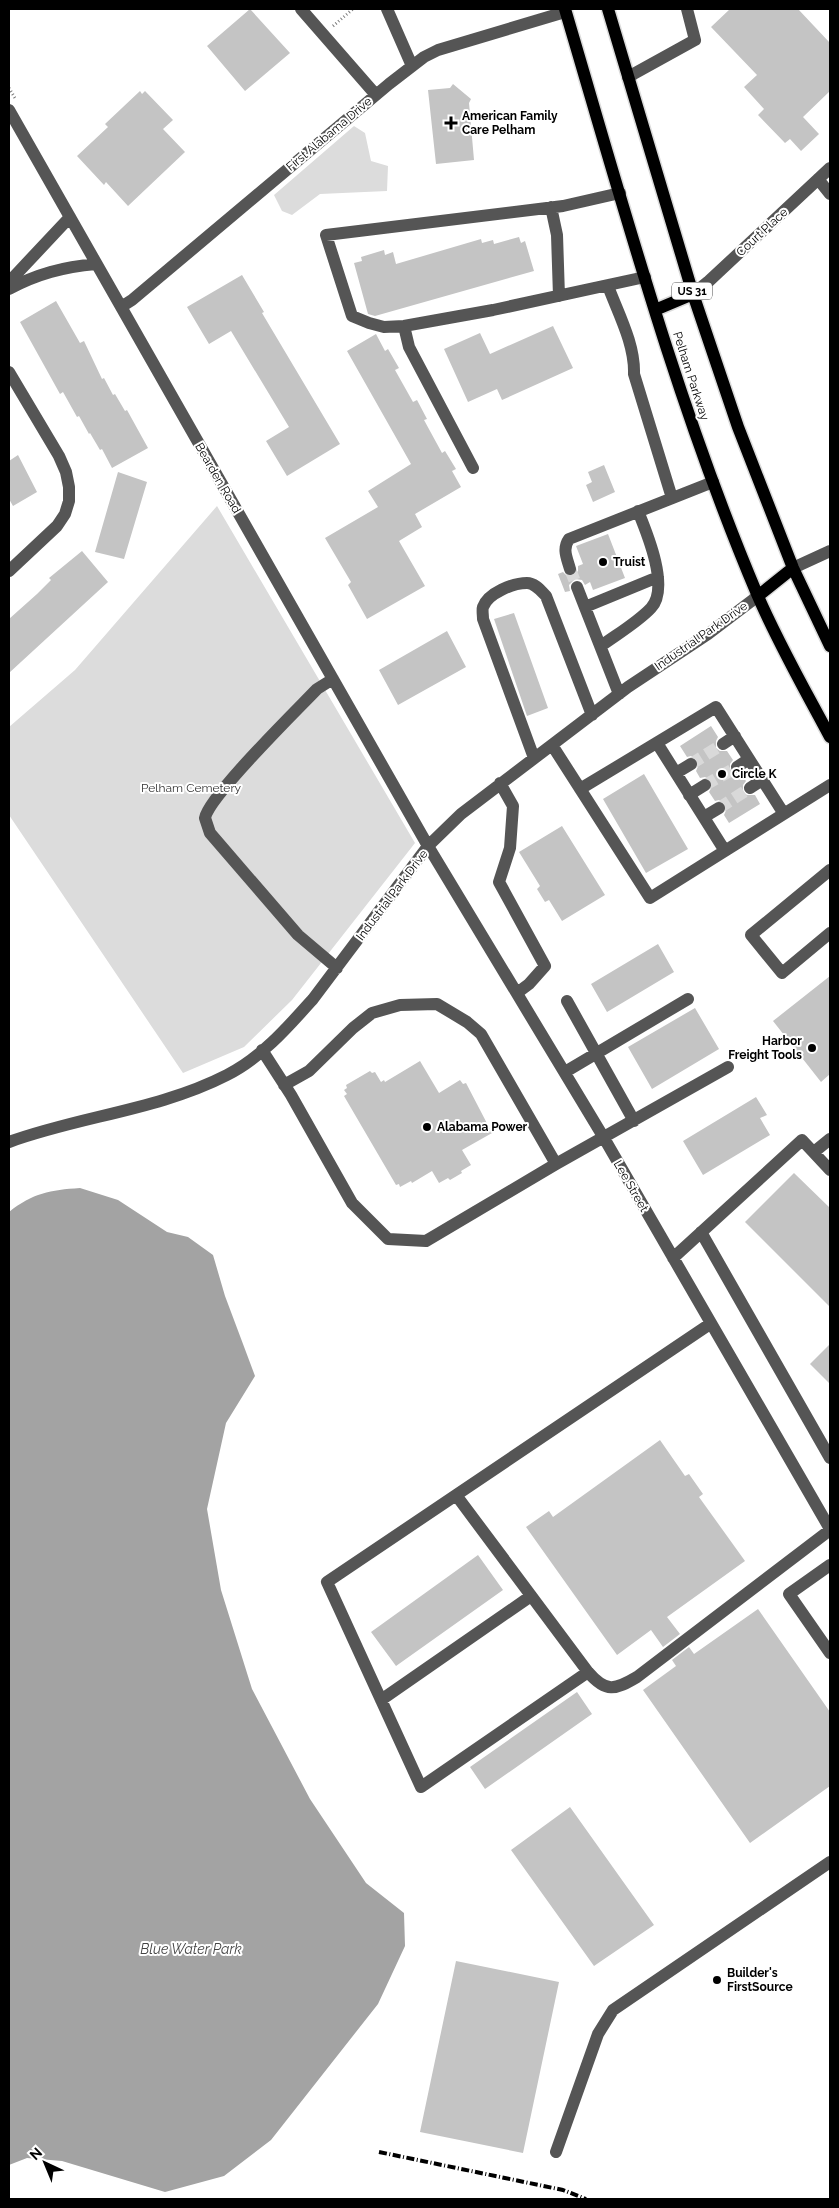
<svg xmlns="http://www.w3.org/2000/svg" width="839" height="2208" font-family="Raleway,sans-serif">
<rect width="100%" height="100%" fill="#fff"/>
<path fill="#dcdcdc" d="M 354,126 L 365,133 L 371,161 L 388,166 L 387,191 L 320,194 L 292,215 L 282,211 L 274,195 Z
M 217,506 L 415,843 L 292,1000 L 244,1047 L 183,1073 L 9,815 L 9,727 L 75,670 Z"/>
<path fill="#a3a3a3" d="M 80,1188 L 118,1200 L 167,1232 L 188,1237 L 213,1255 L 225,1296 L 255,1376 L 226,1423 L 207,1509 L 221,1590 L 252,1689 L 310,1799 L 366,1883 L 404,1913 L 405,1946 L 378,2004 L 271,2140 L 224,2176 L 165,2192 L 62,2161 L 27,2158 L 9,2165 L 9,1212 C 33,1193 50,1190 80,1188 Z"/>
<path fill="#c4c4c4" d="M 250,9 L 290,53 L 245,91 L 207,46 Z
M 730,9 L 798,9 L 830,43 L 830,91 L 803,117 L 819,134 L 801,151 L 790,139 L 785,143 L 758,115 L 764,109 L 744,87 L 757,75 L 711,27 Z
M 453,84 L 471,99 L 469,103 L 474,160 L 436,164 L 428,90 L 450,88 Z
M 140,91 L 142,94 L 145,91 L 173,120 L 163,129 L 185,152 L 128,206 L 106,182 L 104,185 L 77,156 L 108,127 L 105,124 Z
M 519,237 L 521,243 L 525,241 L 534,271 L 375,316 L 368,314 L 354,263 L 362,261 L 361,257 L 384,250 L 385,255 L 393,252 L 396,264 L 481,239 L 482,243 L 493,240 L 494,244 Z
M 242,275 L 264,312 L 262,313 L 340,444 L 287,476 L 266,441 L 289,427 L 231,331 L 209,344 L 187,307 Z
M 56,301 L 80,343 L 84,341 L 102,379 L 104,378 L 113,395 L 115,394 L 125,411 L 127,410 L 148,448 L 112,468 L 102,449 L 100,450 L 90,433 L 89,434 L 79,416 L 77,417 L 63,392 L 60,394 L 20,322 Z
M 553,326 L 573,368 L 502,400 L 497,389 L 468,402 L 444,349 L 480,333 L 490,354 Z
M 376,334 L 385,351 L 388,349 L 399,368 L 395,370 L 413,402 L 417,400 L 427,419 L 424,420 L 442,453 L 445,451 L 456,469 L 452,471 L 461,487 L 415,514 L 422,527 L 399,541 L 425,586 L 367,619 L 348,585 L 351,582 L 325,538 L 378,507 L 368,491 L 411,464 L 347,351 Z
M 18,455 L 37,492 L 13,506 L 9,499 L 9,461 Z
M 604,465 L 615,492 L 593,502 L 586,485 L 592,482 L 588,472 Z
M 118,472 L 147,482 L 124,559 L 95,552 Z
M 608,534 L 625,578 L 593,590 L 590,582 L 585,585 L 582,580 L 575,579 L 569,585 L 570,591 L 565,592 L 558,574 L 563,572 L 568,577 L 573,577 L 578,571 L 578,566 L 583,564 L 576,546 Z
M 82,551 L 108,582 L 9,673 L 9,619 L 37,594 L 51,580 L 49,578 Z
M 514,613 L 548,708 L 527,716 L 494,619 Z
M 447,631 L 466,667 L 398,705 L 379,670 Z
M 711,726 L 718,737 L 716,741 L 716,748 L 720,751 L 727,751 L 733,760 L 730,764 L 730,771 L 734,774 L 741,774 L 746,781 L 743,785 L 743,792 L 747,795 L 755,795 L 760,804 L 729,823 L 724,815 L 727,808 L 726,803 L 719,800 L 715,801 L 709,792 L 713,785 L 712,780 L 705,777 L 700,778 L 696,771 L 699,764 L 698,759 L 691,756 L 687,757 L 680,746 Z
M 644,774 L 688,849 L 646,873 L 603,799 Z
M 562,826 L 605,895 L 562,921 L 549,900 L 545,902 L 537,889 L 540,886 L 519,852 Z
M 658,944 L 674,972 L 607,1012 L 591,984 Z
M 830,976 L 830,1074 L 821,1082 L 773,1021 Z
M 695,1008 L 719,1049 L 652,1089 L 628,1047 Z
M 420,1061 L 439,1093 L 460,1080 L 463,1084 L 466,1083 L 492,1133 L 462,1150 L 471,1165 L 461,1171 L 462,1173 L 450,1180 L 448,1178 L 439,1183 L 432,1171 L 412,1183 L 411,1181 L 400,1187 L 399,1184 L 396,1185 L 344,1096 L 347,1094 L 344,1090 L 347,1088 L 346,1085 L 370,1071 L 372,1073 L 375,1072 L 381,1082 L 384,1080 L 385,1082 Z
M 756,1097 L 767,1115 L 760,1118 L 770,1135 L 703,1175 L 683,1141 Z
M 794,1173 L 830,1208 L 830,1307 L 745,1222 Z
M 830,1344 L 830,1384 L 810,1364 Z
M 660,1440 L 685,1476 L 689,1474 L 703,1494 L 699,1497 L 745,1561 L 667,1617 L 680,1634 L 663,1647 L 651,1630 L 617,1655 L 526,1527 L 549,1511 L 553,1517 Z
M 478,1555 L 503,1590 L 396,1666 L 371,1632 Z
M 758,1609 L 830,1712 L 830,1786 L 750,1843 L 643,1690 L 676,1666 L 672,1660 L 689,1647 L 694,1654 Z
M 577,1692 L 592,1714 L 485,1789 L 470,1767 Z
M 570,1807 L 654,1925 L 594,1966 L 511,1850 Z
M 456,1961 L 559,1982 L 523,2153 L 420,2132 Z"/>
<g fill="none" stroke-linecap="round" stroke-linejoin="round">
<path stroke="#d9d9d9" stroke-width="12" stroke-dasharray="12 6" stroke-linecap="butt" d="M 570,569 L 577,587
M 691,764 L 723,744
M 705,785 L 737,767
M 719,808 L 750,788"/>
<g stroke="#dbdbdb" stroke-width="15">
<path id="major" d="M 565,9 C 623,205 677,405 757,594 C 778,643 805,690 830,737
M 608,9 L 693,294 L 738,427 L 793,568 L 830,646
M 655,310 L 693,294
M 758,596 L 793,568"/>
</g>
<path stroke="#777" stroke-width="3" stroke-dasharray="1 2.5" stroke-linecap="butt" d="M 333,26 L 353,9
M 9,88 L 15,98"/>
<path stroke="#555" stroke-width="12" d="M 301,9 L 376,95
M 387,9 L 412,66
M 628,77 L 695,40 L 687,9
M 9,110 L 428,846 L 604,1138 L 830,1529
M 818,179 L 830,194
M 620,193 L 563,206 L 326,235 L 352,316 L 369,323 L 384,327 L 404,326 L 493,310 L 645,277
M 551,207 L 557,235 L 559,296
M 9,282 L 70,217
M 608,286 C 618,313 635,344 634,374 L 672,498
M 9,289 C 37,274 63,267 96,264
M 693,294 L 709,281 L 830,168
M 121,307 L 132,300 L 389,84 L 424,57 L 438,50 L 565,12
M 404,326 L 409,347 L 473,468
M 9,372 L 59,456 L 66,472 L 69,487 L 69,501 L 65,514 L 57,526 L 9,571
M 793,568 L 830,551
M 570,569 C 567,558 562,549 569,539 L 713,482
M 577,587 L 619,694
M 585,607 L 658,577
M 601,646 C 616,635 638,622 651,608 C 670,588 647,533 638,511
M 333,679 L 317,689 C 297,710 209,796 205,818 L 210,833 L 298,935 L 337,968
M 657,743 L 725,851
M 723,744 L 735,736
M 552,745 L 650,898 L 830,785
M 534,758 L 483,619 C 483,615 482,610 483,607 C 488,593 513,583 527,583 C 535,583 541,591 546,596 L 592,715
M 737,767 L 749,759
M 676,773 L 691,764
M 500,783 L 513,806 L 510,848 L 499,882 L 545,966 L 529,984 L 517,993
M 750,788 L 762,780
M 580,789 L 716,707 L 784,814
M 689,795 L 705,785
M 704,817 L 719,808
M 830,870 L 751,935 L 782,973 L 830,933
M 567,1001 L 634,1121
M 262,1050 L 291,1095 L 352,1203 L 388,1239 L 426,1241 L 556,1164 L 728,1067
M 565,1072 L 688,999
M 284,1085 L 309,1071 L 353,1028 L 372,1013 L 400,1005 L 437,1004 L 467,1022 L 481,1034 L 556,1164
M 9,1142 C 80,1116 159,1110 227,1075 C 261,1058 288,1027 313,999 L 428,846 L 461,814 L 628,687 L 708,634 L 758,596
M 814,1152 L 830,1139
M 701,1232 L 830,1458
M 673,1258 L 802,1140 L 830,1170
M 456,1495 L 588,1672 C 606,1693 615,1690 637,1677 L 830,1530
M 830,1565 L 789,1594 L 830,1653
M 588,1672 L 421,1787 L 327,1582 L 710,1324
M 381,1700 L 531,1596
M 556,2152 L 598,2034 L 613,2010 L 830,1862"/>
<use href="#major" stroke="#000" stroke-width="12"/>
<path stroke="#000" stroke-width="4" stroke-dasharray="8 2.5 1 2.5" stroke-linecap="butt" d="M 379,2152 L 563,2190 L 586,2199"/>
</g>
<g fill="#000" stroke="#fff" stroke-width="2">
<path d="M448.5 115.5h5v5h5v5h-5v5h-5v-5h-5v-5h5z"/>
<circle cx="603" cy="562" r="5"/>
<circle cx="722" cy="774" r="5"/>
<circle cx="812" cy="1048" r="5"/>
<circle cx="427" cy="1127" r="5"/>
<circle cx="717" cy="1980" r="5"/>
</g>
<g text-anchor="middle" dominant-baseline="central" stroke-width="4" stroke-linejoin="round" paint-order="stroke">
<rect fill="#fff" stroke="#4c4c4c" stroke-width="1" x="672" y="282.5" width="40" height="17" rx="4"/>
<g font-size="11" font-weight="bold" fill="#000">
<text x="692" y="291">US 31</text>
</g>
<g font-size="12" font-weight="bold" fill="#000" stroke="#fff" text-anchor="start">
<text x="462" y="116">American Family<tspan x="462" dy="14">Care Pelham</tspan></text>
<text x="613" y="562">Truist</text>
<text x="732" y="774">Circle K</text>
<text x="802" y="1041" text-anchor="end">Harbor<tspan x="802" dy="14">Freight Tools</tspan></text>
<text x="437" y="1127">Alabama Power</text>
<text x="727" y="1973">Builder's<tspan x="727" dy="14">FirstSource</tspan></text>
</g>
<g font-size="12" fill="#000" stroke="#fff">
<text transform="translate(329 134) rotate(-40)">First Alabama Drive</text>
<text transform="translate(762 232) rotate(-43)">Court Place</text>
<text transform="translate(691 376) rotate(72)">Pelham Parkway</text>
<text transform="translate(218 478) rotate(60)">Bearden Road</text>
<text transform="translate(701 636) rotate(-35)">Industrial Park Drive</text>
<text transform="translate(392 895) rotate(-53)">Industrial Park Drive</text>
<text transform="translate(631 1186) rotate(60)">Lee Street</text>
</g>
<g font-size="12" fill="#333" stroke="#fff">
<text x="191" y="788">Pelham Cemetery</text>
</g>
<g font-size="14" font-style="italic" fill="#444" stroke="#fff">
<text x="191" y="1949">Blue Water Park</text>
</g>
</g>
<rect width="839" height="2208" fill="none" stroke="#000000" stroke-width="20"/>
<g transform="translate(45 2163) rotate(316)" stroke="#ffffff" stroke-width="4" paint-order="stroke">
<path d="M0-4L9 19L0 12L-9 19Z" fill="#000000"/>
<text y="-8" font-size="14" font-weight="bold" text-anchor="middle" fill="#000000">N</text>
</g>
</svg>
